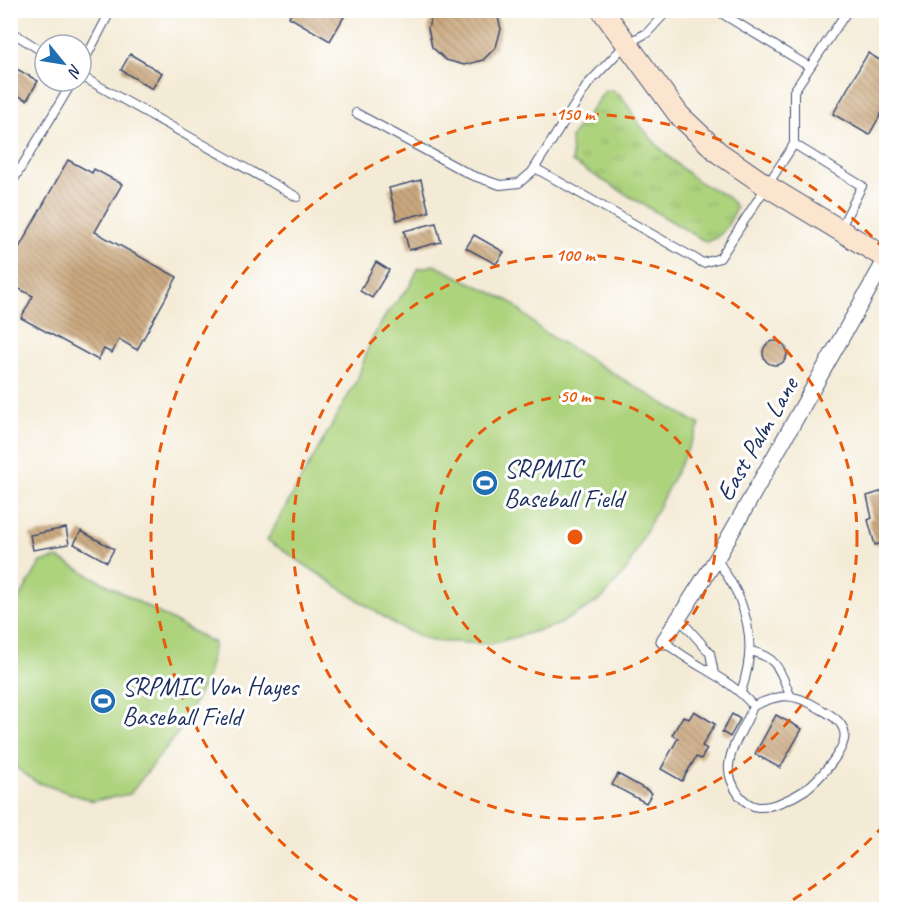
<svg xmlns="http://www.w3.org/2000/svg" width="897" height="920" font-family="Caveat,sans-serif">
<defs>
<pattern id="park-tufts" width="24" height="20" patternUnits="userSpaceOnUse" patternTransform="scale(1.5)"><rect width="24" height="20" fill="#add37d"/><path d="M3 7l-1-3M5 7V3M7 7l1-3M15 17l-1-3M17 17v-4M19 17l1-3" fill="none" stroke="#94b56e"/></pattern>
<pattern id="building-back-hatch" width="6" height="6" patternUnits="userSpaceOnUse" patternTransform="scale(1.5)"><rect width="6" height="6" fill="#cba97f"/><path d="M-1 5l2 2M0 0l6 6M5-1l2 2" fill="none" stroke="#a48a6b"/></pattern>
</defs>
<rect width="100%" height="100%" fill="#fff"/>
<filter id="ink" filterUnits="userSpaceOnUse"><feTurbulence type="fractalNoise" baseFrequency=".0167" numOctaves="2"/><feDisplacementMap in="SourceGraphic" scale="12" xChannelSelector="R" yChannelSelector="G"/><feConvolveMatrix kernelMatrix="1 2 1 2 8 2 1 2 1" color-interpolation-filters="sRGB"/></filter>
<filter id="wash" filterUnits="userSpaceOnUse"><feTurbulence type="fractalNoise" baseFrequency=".008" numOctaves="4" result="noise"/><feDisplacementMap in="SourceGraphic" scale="24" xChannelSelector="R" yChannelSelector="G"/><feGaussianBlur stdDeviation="1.35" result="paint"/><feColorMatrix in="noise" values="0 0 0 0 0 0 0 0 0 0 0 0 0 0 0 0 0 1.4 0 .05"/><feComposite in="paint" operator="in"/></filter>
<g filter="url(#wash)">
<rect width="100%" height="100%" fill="#f4ebd6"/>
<path fill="url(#park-tufts)" stroke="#64816e" stroke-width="1.5" d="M 613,90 C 629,101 632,117 644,130 C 658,148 677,165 695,179 C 708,189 730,193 736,208 C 729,224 724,237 706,242 L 572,162 L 571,137 L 605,91 Z"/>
<path fill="#add37d" stroke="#64816e" stroke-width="1.5" d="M 434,265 L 511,302 L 542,331 L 700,425 L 627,569 L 603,598 L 558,625 L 491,644 L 431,641 L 399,627 L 267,540 L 358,378 L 370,342 L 387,313 L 410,286 L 418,269 Z
M 58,558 L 214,643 L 208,676 L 182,727 L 130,794 L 93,801 L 36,782 L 11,764 L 11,612 L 41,562 Z"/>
<g id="blocks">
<path fill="url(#building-back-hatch)" d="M 292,10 L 348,10 L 330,41 L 289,17 Z
M 433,10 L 496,10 L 501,29 L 496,47 L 483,60 L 464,65 L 446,60 L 432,47 L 428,28 Z
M 868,53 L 886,64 L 886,105 L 869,135 L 833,114 Z
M 130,54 L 162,73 L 152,89 L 121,70 Z
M 10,65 L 38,81 L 27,100 L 19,96 L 10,111 Z
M 68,160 L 92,173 L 94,169 L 122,184 L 95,232 L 177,277 L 137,350 L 119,339 L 112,353 L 104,349 L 98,360 L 21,318 L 33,296 L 10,284 L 10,264 Z
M 421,180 L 429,212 L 397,220 L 389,188 Z
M 436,223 L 441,242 L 409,250 L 404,231 Z
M 474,235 L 504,252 L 496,264 L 466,248 Z
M 376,262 L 389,270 L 372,298 L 360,291 Z
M763 353a12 12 0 1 1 24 0a12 12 0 1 1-24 0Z
M 886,490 L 886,542 L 875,545 L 868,520 L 872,518 L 867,496 Z
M 66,528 L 69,544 L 33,550 L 30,535 Z
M 81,531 L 114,549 L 107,562 L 74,544 Z
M 694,711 L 715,724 L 702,746 L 707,749 L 701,759 L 696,757 L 682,781 L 661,769 L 678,738 L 672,735 L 683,716 L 689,719 Z
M 732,714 L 740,719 L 730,737 L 722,732 Z
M 776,715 L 802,729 L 780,768 L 755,754 Z
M 618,774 L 652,793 L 646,803 L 612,785 Z"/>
</g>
</g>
<g filter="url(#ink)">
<use href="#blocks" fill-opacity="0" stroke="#3c4b70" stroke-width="1.5"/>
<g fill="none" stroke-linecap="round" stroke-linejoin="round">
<g stroke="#3c4b70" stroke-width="10">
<path id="lane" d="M 716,10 L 810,67
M 10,31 L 45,53
M 81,67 L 111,10
M 81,76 L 297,197
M 356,113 L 471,175 L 500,185 L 519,183 L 532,172 L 588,84 L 626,44 L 647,33 L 668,10
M 794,144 L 862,186 L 840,229
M 535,168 L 703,263 L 720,258 L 794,144 L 794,91 L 848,10
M 10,186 L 73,81
M 717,559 C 724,572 735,586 740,600 C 753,634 752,659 741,692
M 679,618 L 710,653 L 714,674
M 664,641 C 691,666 730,677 753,706 C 746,727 731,743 729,765 C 728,775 733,787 739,795 C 744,801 750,806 758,807 C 772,808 793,798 805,790 C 818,780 849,748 844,731 C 841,719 827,713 817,707 C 791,692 780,694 753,706
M 750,651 C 778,657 780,671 790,695"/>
</g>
<g stroke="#3c4b70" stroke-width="17">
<path id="street" d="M 664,641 L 717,558 L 886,259"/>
</g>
<g stroke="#3c4b70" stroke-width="23">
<path id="secondary" d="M 602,10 L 679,115 L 719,153 L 767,186 L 886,258"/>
</g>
<use href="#lane" stroke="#fff" stroke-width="8"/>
<use href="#street" stroke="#fff" stroke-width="15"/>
<use href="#secondary" stroke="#fce5cf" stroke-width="21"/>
</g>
</g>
<g fill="none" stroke="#e8590c" stroke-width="3" stroke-dasharray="10 8">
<circle cx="575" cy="537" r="141"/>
<circle cx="575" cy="537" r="282"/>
<path d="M884 825A423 423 0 0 1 777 909M373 909A423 423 0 1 1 884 249"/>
</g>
<defs>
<g id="stadium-disc" transform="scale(1.35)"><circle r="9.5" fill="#1f6fb2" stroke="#fff"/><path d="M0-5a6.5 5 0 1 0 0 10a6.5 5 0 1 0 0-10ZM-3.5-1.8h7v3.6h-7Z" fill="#fff"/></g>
</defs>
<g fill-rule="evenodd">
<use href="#stadium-disc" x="485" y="483"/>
<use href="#stadium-disc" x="103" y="701"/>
</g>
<g text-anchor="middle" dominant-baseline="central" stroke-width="6" stroke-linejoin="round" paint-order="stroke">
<g font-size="26" fill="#1b2f5e" stroke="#fff">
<text transform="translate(757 439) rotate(-60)">East Palm Lane</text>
</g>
<g font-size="26" fill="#1b2f5e" stroke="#fff" text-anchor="start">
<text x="504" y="468">SRPMIC<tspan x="504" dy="30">Baseball Field</tspan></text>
<text x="122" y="686">SRPMIC Von Hayes<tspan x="122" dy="30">Baseball Field</tspan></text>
</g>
</g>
<circle cx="575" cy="537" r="9" fill="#e8590c" stroke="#fff" stroke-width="3"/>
<g font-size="18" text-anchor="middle" font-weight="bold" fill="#e8590c" stroke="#fff" stroke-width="6" stroke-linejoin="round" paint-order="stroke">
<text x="575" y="120">150 m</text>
<text x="575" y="261">100 m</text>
<text x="575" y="402">50 m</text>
</g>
<rect width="897" height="920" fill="none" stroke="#fff" stroke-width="36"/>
<g transform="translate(63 63) rotate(120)"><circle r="28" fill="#ffffff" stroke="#a4acbf" stroke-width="1.5"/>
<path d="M0-4.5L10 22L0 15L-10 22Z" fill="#1f6fb2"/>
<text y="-9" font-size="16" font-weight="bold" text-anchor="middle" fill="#1b2f5e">N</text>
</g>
</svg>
